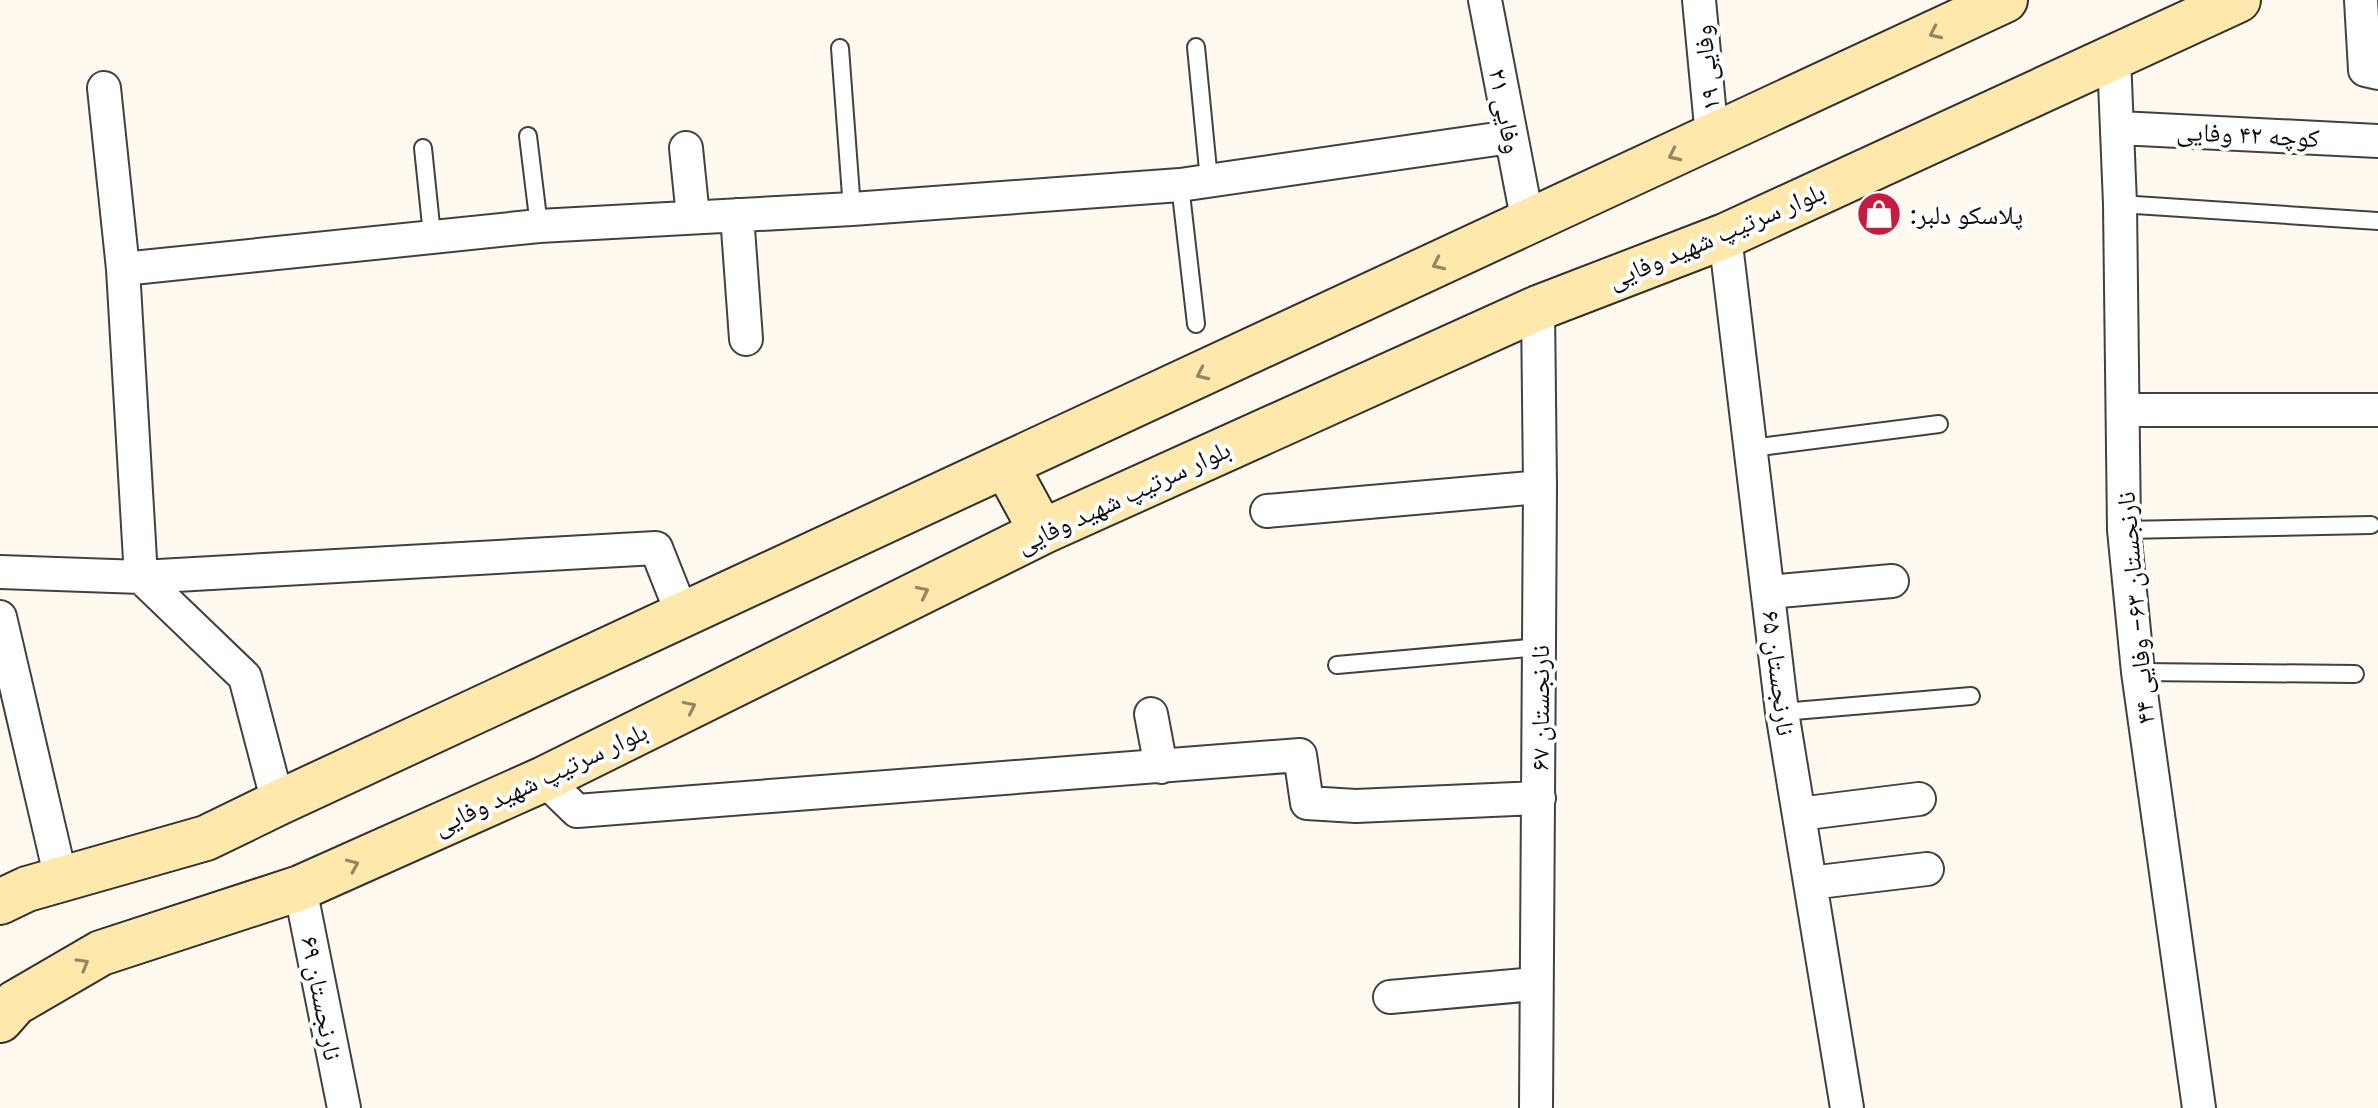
<svg xmlns="http://www.w3.org/2000/svg" width="2378" height="1108" font-family="Merriweather,'Noto Naskh Arabic',serif">
<rect width="100%" height="100%" fill="#fff9f0"/>
<g fill="none" stroke-linecap="round" stroke-linejoin="round">
<g stroke="#414141" stroke-width="20">
<path id="lane" d="M 1196,47 L 1209,180
M 840,48 L 852,209
M 528,136 L 539,226
M 423,148 L 432,235
M 1180,185 L 1196,324
M 2120,204 L 2378,221
M 1752,448 L 1939,424
M 2124,530 L 2371,525
M 1337,665 L 1539,647
M 2138,672 L 2355,674
M 1782,712 L 1971,696"/>
</g>
<g stroke="#414141" stroke-width="36">
<path id="street" d="M 1485,0 L 1528,223
M 1699,0 L 1712,137
M 2361,0 L 2365,70 L 2378,73
M 2114,57 L 2120,204 L 2124,530 L 2138,672 L 2199,1108
M 104,88 L 123,269 L 141,577
M 2119,128 L 2378,141
M 686,148 L 693,217
M 737,215 L 746,339
M 1725,236 L 1782,712 L 1847,1108
M 123,269 L 539,226 L 852,209 L 1180,185 L 1510,137
M 2124,410 L 2378,410
M 1267,511 L 1540,487
M 0,572 L 141,577 L 656,548 L 683,616
M 141,577 L 245,677 L 278,803
M 1768,592 L 1892,581
M 0,617 L 61,879
M 1151,714 L 1161,767
M 544,779 L 577,811 L 1300,755 L 1307,803 L 1356,806 L 1539,798
M 1799,814 L 1919,799
M 1810,883 L 1927,869
M 300,888 L 344,1108
M 1390,997 L 1535,984
M 1536,1108 L 1540,487 L 1538,308"/>
</g>
<g stroke="#303030" stroke-width="48">
<path id="secondary" d="M 1006,466 L 1042,532
M 0,902 L 27,889 L 206,838 L 278,803 L 2005,0
M 0,1020 L 15,1003 L 101,953 L 300,888 L 544,779 L 1042,532 L 1538,308 L 1725,236 L 2238,0"/>
</g>
<use href="#lane" stroke="#fff" stroke-width="16"/>
<use href="#street" stroke="#fff" stroke-width="32"/>
<use href="#secondary" stroke="#ffe8ab" stroke-width="44"/>
</g>
<defs><path id="oneway-chevron" d="M-2-3.5L2.5 0L-2 3.5" fill="none" stroke-width="1.6" stroke-linecap="round" stroke-linejoin="round" transform="scale(2)"/></defs>
<g stroke="#938664">
<use href="#oneway-chevron" transform="translate(1935 33) rotate(155)"/>
<use href="#oneway-chevron" transform="translate(1674 155) rotate(155)"/>
<use href="#oneway-chevron" transform="translate(1438 264) rotate(155)"/>
<use href="#oneway-chevron" transform="translate(1202 374) rotate(155)"/>
<use href="#oneway-chevron" transform="translate(923 592) rotate(-26)"/>
<use href="#oneway-chevron" transform="translate(690 707) rotate(-26)"/>
<use href="#oneway-chevron" transform="translate(353 865) rotate(-24)"/>
<use href="#oneway-chevron" transform="translate(83 964) rotate(-30)"/>
</g>
<defs>
<g id="shop-disc" transform="scale(2.3)"><circle r="9.5" fill="#cb1a40" stroke="#fff"/><path d="M-5-2.5h2.3a2.7 3.5 0 0 1 5.4 0H5L5.5 6h-11ZM-1.5-2.5h3a1.5 2.3 0 0 0-3 0Z" fill="#fff"/></g>
</defs>
<g fill-rule="evenodd">
<use href="#shop-disc" x="1879" y="214"/>
</g>
<g text-anchor="middle" dominant-baseline="central" stroke-width="8" stroke-linejoin="round" paint-order="stroke">
<g font-size="26" fill="#0e0e0e" stroke="#fff">
<text transform="translate(1706 68) rotate(-96)">وفایی ۱۹</text>
<text transform="translate(1506 111) rotate(79)">وفایی ۲۱</text>
<text transform="translate(2248 134) rotate(3)">کوچه ۴۲ وفایی</text>
<text transform="translate(1716 235) rotate(-23)">بلوار سرتیپ شهید وفایی</text>
<text transform="translate(1123 496) rotate(-25)">بلوار سرتیپ شهید وفایی</text>
<text transform="translate(2135 608) rotate(-95)">نارنجستان ۶۳- وفایی ۴۴</text>
<text transform="translate(1779 673) rotate(83)">نارنجستان ۶۵</text>
<text transform="translate(1539 708) rotate(-90)">نارنجستان ۶۷</text>
<text transform="translate(540 778) rotate(-25)">بلوار سرتیپ شهید وفایی</text>
<text transform="translate(322 998) rotate(79)">نارنجستان ۶۹</text>
</g>
<g font-size="26" fill="#0e0e0e" stroke="#fff" text-anchor="start">
<text x="1910" y="214">:پلاسکو دلبر</text>
</g>
</g>
</svg>
